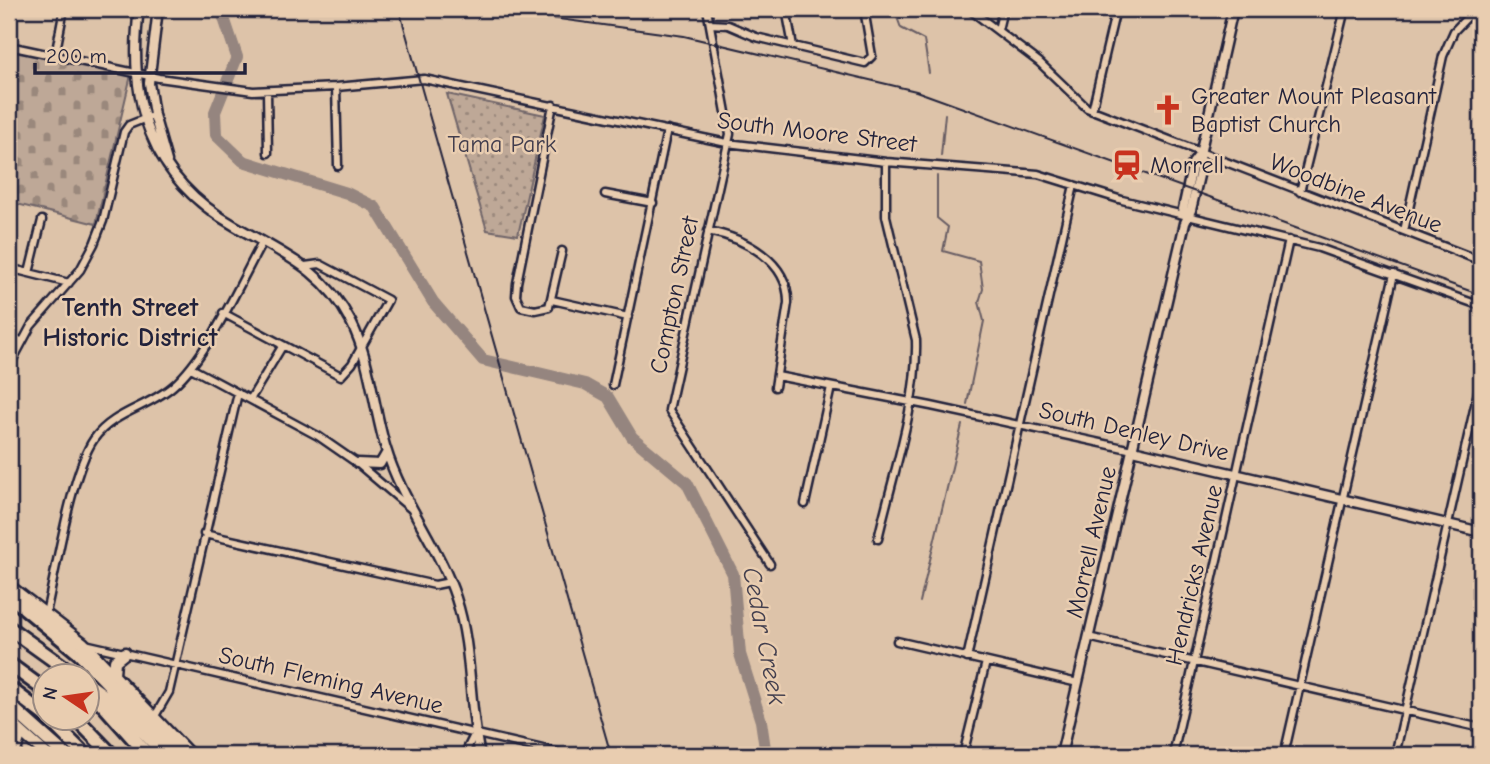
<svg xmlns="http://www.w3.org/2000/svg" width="1490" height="764" font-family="'Comic Neue',sans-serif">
<defs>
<pattern id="green-dots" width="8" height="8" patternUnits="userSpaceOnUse" patternTransform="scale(1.75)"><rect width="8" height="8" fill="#bea897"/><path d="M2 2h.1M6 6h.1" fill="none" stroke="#9a887c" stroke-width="1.8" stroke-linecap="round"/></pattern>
<pattern id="cemetery-stones" width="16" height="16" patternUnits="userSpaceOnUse" patternTransform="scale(1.75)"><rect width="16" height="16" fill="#bea897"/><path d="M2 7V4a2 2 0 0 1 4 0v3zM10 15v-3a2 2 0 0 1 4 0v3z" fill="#9a887c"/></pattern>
</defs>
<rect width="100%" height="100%" fill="#ddc3a9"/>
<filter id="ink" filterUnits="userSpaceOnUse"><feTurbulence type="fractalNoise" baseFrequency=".0143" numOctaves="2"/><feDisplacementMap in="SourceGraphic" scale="14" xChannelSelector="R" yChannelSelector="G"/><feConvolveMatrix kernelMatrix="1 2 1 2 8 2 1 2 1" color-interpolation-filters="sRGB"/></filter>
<g filter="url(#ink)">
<path fill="url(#green-dots)" stroke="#706569" stroke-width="2" d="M 447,94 L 545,115 L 518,235 L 487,230 Z"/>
<path fill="url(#cemetery-stones)" stroke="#706569" stroke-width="2" d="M 9,46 L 131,75 L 96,224 L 9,202 Z"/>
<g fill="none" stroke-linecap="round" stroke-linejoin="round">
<path stroke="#675d64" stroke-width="2" d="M 894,9 L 901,28 L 924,40 L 929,73
M 941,156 L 945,114
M 937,176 L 937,218 L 948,227 L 943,251 L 979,261 L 983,289 L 979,302 L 984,321 L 967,404
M 920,602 L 962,425"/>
<path stroke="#95857f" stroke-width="12" d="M 221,9 L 237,57 L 215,112 L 216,135 L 243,161 L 347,193 L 375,207 L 433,302 L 483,360 L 585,384 L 608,397 L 632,437 L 687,483 L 733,574 L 740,654 L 761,721 L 766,755"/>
<g stroke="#22223b" stroke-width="11">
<path id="minor" d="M 707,9 L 730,134 L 669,410 L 770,564
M 786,9 L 793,46
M 969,9 L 1039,62 L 1087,108 L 1481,261
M 710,24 L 728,25 L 756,37 L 865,63 L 872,56 L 864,9
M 998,30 L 1003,9
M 9,46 L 159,78 L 253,91 L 336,87 L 424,79 L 727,143 L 886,162 L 1038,174 L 1122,200 L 1319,248 L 1481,306
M 55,56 L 64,9
M 336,87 L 338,166
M 267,91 L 268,153
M 553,105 L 517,283 L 516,296 L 521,307 L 535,310 L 549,307 L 562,251
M 1092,111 L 1116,9
M 1300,192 L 1345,9
M 605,194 L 653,203
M 708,231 C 744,238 789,261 788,303 L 775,387
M 1404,231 L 1443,56 L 1454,31 L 1475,9
M 9,268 L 69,283
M 29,273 L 42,220
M 552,300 L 628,317
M 223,313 L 341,376 L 352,364 L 388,300 L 320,264 L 305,266
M 9,338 L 22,341
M 9,367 L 31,326 L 80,270 L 94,244 L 103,221 L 124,132 L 129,125 L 149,117
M 191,368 L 318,436 L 357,463 L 410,508
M 777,376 L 931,406 L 1133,450
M 613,385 L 667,130
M 251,398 L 283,345
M 805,504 L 831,387
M 204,534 L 435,585 L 450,582
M 878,539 C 892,477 918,403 916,340 L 886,216 L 886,162
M 46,613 C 56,571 71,472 94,439 C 113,412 149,407 173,386 C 209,355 239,284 263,241
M 1088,637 L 1481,728
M 897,641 L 1078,683
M 85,644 L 569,755
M 967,658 L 1074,185
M 155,716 L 169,692 L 238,393
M 16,755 L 23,732
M 464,755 L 475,733
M 963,755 L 986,662
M 1173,755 L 1289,240
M 1284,755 L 1394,274
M 1395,755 L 1481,379"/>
</g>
<g stroke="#22223b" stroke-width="13">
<path id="tertiary" d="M 139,9 C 127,101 150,178 235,226 C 283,254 324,269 351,322 C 371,361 373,407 386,449 C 402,502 439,546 456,598 C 473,650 468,703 480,755
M 158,9 L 149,83 L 154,115 L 167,161
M 1186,215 L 1183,209 L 1193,163 L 1200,154
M 1133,450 L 1481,532
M 357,463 L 380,464 L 387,452
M 1061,755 L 1185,223 L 1191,210 L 1201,167 L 1200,154 L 1233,9"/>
</g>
<g stroke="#22223b" stroke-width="15">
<path id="secondary" d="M 9,586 L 83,643 L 190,755
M 114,675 L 115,661 L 125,653
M 9,721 L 47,755"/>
</g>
<g stroke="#22223b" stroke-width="18">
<path id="motorway" d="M 9,595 L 79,653 L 177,755
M 9,628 L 76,676
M 9,664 L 46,691
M 88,684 L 123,710 L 165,755
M 9,688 L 46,716
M 99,700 L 148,755
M 9,705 L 65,755
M 48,718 L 85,755
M 76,718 L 112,755"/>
</g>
<use href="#minor" stroke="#e9cdb0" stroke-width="6"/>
<use href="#tertiary" stroke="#e9cdb0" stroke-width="8"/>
<use href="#secondary" stroke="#e9cdb0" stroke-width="10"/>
<use href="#motorway" stroke="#e9cdb0" stroke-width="12"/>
<path stroke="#22223b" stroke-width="2" d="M 399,9 L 611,755
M 485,9 L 684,36 L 916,91 L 1481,295"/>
</g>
</g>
<defs>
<g id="church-bare" transform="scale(2.415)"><path d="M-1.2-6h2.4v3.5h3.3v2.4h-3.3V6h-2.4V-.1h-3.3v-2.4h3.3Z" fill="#c8321e" stroke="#e9cdb0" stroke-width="2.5" paint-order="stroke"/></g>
<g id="station-bare" transform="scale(2.415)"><path d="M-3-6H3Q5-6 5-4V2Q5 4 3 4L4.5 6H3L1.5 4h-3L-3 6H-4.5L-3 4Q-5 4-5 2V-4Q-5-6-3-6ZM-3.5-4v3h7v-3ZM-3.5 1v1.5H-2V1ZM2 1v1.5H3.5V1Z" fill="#c8321e" stroke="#e9cdb0" stroke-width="2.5" paint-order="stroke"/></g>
</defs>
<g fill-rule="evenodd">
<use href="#church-bare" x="1168" y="110"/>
<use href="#station-bare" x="1127" y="165"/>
</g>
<g text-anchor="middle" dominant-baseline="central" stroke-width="5" stroke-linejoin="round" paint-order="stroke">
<g font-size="24" fill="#22223b" stroke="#e9cdb0" text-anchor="start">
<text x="1191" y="96">Greater Mount Pleasant<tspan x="1191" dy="28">Baptist Church</tspan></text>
<text x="1150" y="165">Morrell</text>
</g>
<g font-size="24" fill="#22223b" stroke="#e9cdb0">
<text transform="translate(817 132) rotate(7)">South Moore Street</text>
<text transform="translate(1356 193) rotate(21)">Woodbine Avenue</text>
<text transform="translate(674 295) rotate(-78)">Compton Street</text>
<text transform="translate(1134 431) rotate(13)">South Denley Drive</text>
<text transform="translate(1091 542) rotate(-77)">Morrell Avenue</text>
<text transform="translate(1194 575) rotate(-77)">Hendricks Avenue</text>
<text transform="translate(331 680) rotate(13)">South Fleming Avenue</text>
</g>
<g font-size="24" fill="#413d4d" stroke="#e9cdb0">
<text x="502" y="144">Tama Park</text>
</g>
<g font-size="26" font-weight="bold" fill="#22223b" stroke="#e9cdb0">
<text x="130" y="308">Tenth Street<tspan x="130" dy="30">Historic District</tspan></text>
</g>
<g font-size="26" font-style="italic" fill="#44404f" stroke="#e9cdb0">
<text transform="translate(764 636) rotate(79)">Cedar Creek</text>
</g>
</g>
<rect width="1490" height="764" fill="none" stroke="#e9cdb0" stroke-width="35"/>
<rect x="18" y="18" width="1455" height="729" fill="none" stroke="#22223b" stroke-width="2.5" filter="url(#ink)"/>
<g transform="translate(66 697) rotate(283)"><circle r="33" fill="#e9cdb0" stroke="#998981" stroke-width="2"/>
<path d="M0-5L12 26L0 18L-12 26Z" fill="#c8321e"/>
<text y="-10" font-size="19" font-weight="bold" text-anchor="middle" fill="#22223b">N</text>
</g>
<path d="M35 63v10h210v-10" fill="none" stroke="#22223b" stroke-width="3.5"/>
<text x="46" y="63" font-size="21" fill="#22223b" stroke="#e9cdb0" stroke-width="5" paint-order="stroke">200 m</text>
</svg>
